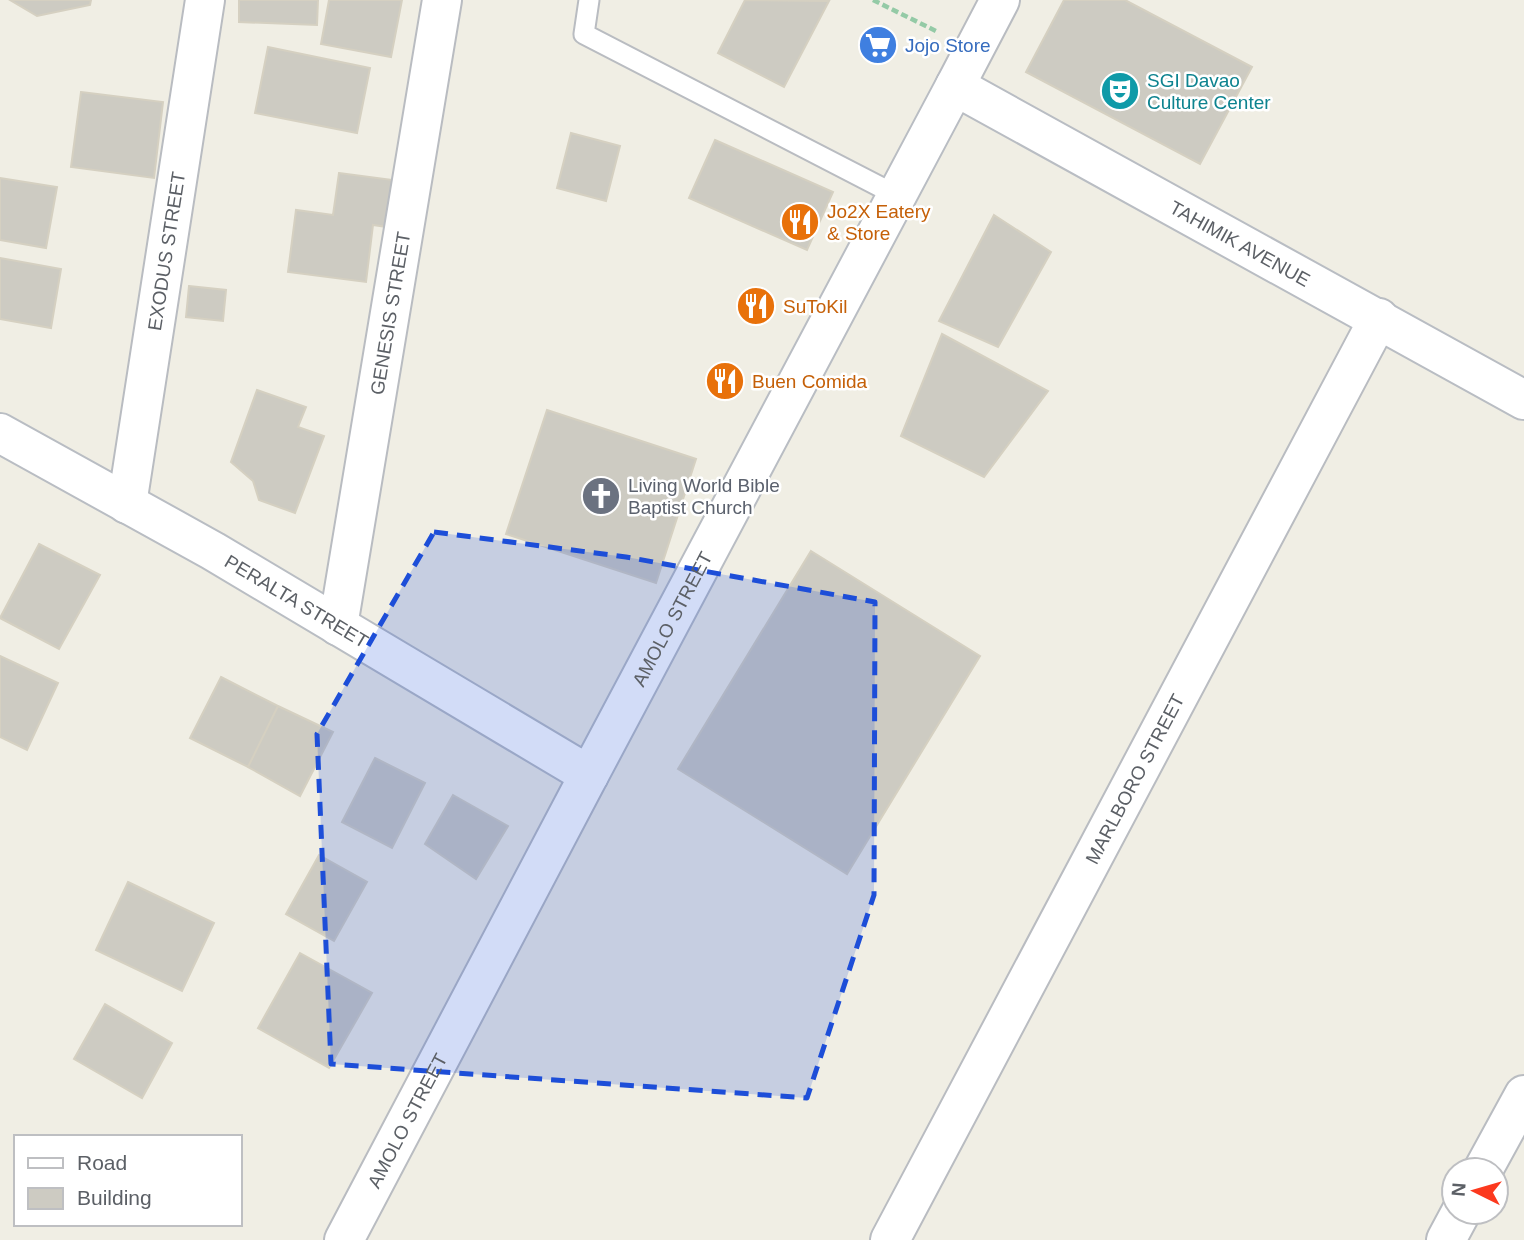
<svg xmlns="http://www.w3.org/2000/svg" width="1524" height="1240" font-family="Arial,sans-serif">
<rect width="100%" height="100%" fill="#f0eee4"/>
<path fill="#cdcbc2" stroke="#d5d0c1" stroke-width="2" d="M 10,0 L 91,0 L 90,5 L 37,16 Z
M 239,0 L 318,0 L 317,25 L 239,22 Z
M 329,0 L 402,0 L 391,57 L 321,44 Z
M 745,0 L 829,1 L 784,87 L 718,53 Z
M 1064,0 L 1125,0 L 1252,67 L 1200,164 L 1026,72 Z
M 268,47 L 370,68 L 357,133 L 255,113 Z
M 81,92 L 163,102 L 154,178 L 71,167 Z
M 571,133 L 620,146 L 606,201 L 557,188 Z
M 715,140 L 833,192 L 807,250 L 689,198 Z
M 339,173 L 393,180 L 387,227 L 373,225 L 366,282 L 288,272 L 296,210 L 333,215 Z
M 0,178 L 57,187 L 46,248 L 0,240 Z
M 994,215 L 1051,252 L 998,347 L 939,321 Z
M 0,258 L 61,269 L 51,328 L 0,319 Z
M 189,286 L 226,290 L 223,321 L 186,317 Z
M 942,334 L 1048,391 L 984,477 L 901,436 Z
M 257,390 L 306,407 L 298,427 L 324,436 L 295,513 L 259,500 L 253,481 L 231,462 Z
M 547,410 L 696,459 L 656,583 L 506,534 Z
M 39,544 L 100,575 L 59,649 L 0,618 Z
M 811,551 L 980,656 L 847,874 L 678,769 Z
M 0,656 L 58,683 L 27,750 L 0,737 Z
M 221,677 L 278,706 L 248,767 L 190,738 Z
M 278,706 L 333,732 L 300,796 L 248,767 Z
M 375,758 L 425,783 L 392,848 L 342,822 Z
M 453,795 L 508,826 L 476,879 L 425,844 Z
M 319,855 L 367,882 L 334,941 L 286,914 Z
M 128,882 L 214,923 L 182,991 L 96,950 Z
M 300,953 L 372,993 L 329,1068 L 258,1028 Z
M 105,1004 L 172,1043 L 142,1098 L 74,1059 Z"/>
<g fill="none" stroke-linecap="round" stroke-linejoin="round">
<g stroke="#b9bcc1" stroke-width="23">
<path id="lane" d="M 589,0 L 584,34 L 896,195"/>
</g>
<g stroke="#b9bcc1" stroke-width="42">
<g id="street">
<path d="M 955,86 L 1000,0"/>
<path id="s1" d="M 127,504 L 205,0"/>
<path id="s2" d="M 338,626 L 442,0"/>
<path d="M 1483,1170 L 1524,1095"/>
<path id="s3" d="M 344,1240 L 589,775"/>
<path id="s4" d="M 890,1240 L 1379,318"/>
<path d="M 1446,1240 L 1461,1212"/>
</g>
</g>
<g stroke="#b9bdc3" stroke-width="42">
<g id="secondary">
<path id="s5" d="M 0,433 L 213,551 L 589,775 L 955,86 L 1524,400"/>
</g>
</g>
<path stroke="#94caa6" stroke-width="4.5" stroke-dasharray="7 3.5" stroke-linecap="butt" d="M 873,0 L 938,32"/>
<use href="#lane" stroke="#fff" stroke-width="19"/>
<use href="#street" stroke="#fff" stroke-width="38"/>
<use href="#secondary" stroke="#fff" stroke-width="38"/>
</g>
<path fill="#1d4ed8" fill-opacity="0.2" stroke="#1d4ed8" stroke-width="5" stroke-dasharray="14 9" stroke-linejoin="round" d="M 434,532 L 626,557 L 875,602 L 874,895 L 807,1098 L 331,1064 L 317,734 Z"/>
<defs>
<g id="supermarket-disc" transform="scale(2.0125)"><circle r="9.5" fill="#3f7fe0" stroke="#fff"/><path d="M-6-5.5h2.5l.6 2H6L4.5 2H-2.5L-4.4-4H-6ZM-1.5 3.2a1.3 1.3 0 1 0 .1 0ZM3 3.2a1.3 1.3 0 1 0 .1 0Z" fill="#fff"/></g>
<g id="theatre-disc" transform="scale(2.0125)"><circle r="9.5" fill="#0f9aa8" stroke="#fff"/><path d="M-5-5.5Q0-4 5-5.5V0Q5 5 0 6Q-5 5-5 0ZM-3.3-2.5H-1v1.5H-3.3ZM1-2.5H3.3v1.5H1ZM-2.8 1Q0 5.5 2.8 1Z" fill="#fff"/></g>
<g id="restaurant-disc" transform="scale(2.0125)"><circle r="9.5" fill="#e8710a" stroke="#fff"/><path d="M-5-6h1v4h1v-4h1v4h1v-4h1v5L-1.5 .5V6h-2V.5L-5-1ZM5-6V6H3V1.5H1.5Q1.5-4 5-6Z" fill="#fff"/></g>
<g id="church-disc" transform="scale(2.0125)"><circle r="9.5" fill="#6b7280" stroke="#fff"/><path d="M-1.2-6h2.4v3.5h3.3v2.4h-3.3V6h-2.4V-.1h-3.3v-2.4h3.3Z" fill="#fff"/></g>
</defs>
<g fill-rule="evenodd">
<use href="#supermarket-disc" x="878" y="45"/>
<use href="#theatre-disc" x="1120" y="91"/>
<use href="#restaurant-disc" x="800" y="222"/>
<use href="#restaurant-disc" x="756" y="306"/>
<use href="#restaurant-disc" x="725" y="381"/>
<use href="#church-disc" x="601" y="496"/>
</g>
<g text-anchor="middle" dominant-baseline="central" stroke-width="5" stroke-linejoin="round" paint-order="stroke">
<g font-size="19" fill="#366cbe" stroke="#fff" text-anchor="start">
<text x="905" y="45">Jojo Store</text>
</g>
<g font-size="19" fill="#0d838f" stroke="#fff" text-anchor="start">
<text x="1147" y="80">SGI Davao<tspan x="1147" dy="22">Culture Center</tspan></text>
</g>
<g font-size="19" fill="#c56008" stroke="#fff" text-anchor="start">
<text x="827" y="211">Jo2X Eatery<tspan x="827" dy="22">&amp; Store</tspan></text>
<text x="783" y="306">SuToKil</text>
<text x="752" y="381">Buen Comida</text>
</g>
<g font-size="19" fill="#5c6066" stroke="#fff">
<text stroke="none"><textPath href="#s5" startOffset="1787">TAHIMIK AVENUE</textPath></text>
<text stroke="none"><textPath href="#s1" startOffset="256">EXODUS STREET</textPath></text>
<text stroke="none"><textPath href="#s2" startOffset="317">GENESIS STREET</textPath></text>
<text stroke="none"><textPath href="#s5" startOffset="341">PERALTA STREET</textPath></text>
<text stroke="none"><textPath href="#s5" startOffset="858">AMOLO STREET</textPath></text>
<text stroke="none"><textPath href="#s4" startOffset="522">MARLBORO STREET</textPath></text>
<text stroke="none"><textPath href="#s3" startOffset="135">AMOLO STREET</textPath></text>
</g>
<g font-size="19" fill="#5b616d" stroke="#fff" text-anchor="start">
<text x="628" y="485">Living World Bible<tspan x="628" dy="22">Baptist Church</tspan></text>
</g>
</g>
<rect x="14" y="1135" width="228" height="91" fill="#ffffff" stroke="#bebfc2" stroke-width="2"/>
<rect x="28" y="1158" width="35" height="10" fill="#ffffff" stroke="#bebfc2" stroke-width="2"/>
<text x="77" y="1170" font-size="21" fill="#5c6066">Road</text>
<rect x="28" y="1188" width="35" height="21" fill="#cdcbc2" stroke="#bebfc2" stroke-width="2"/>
<text x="77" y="1205" font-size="21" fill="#5c6066">Building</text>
<g transform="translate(1475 1191) rotate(275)"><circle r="33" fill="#ffffff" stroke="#bebfc2" stroke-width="2"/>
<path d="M0-5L12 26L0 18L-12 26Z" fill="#fc391e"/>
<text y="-10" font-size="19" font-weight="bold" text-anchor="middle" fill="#5c6066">N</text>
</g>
</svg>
